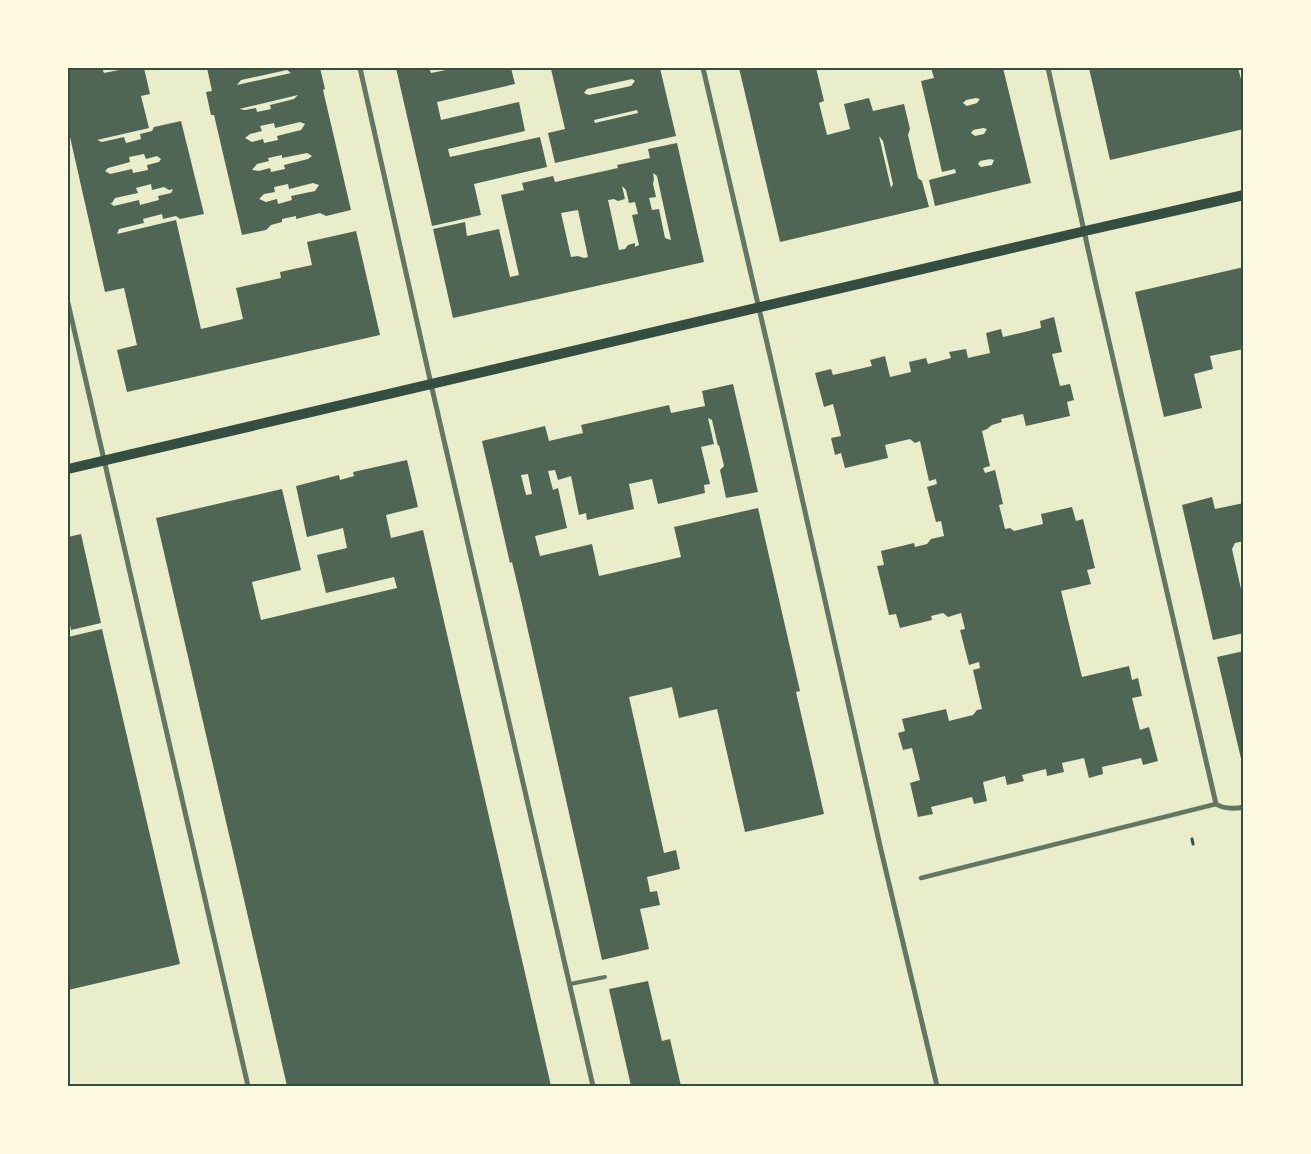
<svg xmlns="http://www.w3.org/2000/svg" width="1311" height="1154" font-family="Poppins,sans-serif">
<rect width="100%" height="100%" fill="#e9edc9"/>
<path fill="#4f6655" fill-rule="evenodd" d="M 68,68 L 102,68 L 104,73 L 129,68 L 134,68 L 135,69 L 144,68 L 150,94 L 141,96 L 149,128 L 97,140 L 102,142 L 124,137 L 126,143 L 141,139 L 140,134 L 152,131 L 154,127 L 181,121 L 204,214 L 180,219 L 176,216 L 163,219 L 162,214 L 143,219 L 144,223 L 119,229 L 117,234 L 176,220 L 201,329 L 243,319 L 236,288 L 281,278 L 280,272 L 312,265 L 307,242 L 356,231 L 380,335 L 127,392 L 117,350 L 137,345 L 124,288 L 105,292 L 68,128 ZM 144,154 L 146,159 L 157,156 L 161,159 L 159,162 L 147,165 L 148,170 L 133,173 L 132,169 L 110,174 L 105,171 L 108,168 L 130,162 L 129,157 ZM 151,184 L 152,190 L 164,187 L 169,190 L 173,189 L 171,193 L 158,196 L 159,200 L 140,205 L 139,200 L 114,206 L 110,203 L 112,203 L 115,198 L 138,193 L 136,188 Z
M 207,68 L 320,68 L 325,89 L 323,90 L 351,210 L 326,216 L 320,213 L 296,219 L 296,216 L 282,219 L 282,222 L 271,225 L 266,230 L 242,235 L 214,115 L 211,115 L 206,92 L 212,91 ZM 287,70 L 291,73 L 237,85 L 241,80 ZM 298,95 L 294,99 L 270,105 L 271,109 L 257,112 L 256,108 L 245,110 L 239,109 ZM 300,122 L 305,124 L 301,130 L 277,136 L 278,140 L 264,143 L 263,139 L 252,142 L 245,138 L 250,134 L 262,131 L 260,126 L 274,123 L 275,128 ZM 307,153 L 312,156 L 308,159 L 284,165 L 285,169 L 271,172 L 270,168 L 259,171 L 252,170 L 257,164 L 269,161 L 268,158 L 282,155 L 282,158 ZM 313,183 L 319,185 L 315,191 L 291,196 L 292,200 L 278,204 L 277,199 L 266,202 L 259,199 L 264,194 L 275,192 L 274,187 L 288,184 L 289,189 Z
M 396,68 L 429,68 L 431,73 L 456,68 L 511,68 L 515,84 L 437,102 L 441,120 L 519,102 L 525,131 L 448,149 L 450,157 L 540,137 L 547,167 L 474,184 L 481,215 L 432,226 Z
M 556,68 L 660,68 L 676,136 L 555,163 L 548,133 L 565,129 L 551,69 ZM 632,79 L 635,81 L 631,86 L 589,95 L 584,93 L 587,89 ZM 637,110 L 638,113 L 595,123 L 594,120 Z
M 739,68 L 816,68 L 824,101 L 819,103 L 827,135 L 850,129 L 844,104 L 869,98 L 873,111 L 904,104 L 910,129 L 908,135 L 918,178 L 922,181 L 929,207 L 780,242 ZM 879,136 L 883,141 L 893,184 L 891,188 Z
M 931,68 L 1003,68 L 1031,183 L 935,206 L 929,180 L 956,173 L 955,169 L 942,172 L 921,81 L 934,78 ZM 976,98 L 980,99 L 977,103 L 967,106 L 963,103 L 966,100 ZM 983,128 L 987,129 L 984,134 L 975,136 L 971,133 L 973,130 ZM 990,159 L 994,160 L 992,165 L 981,167 L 978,164 L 980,161 Z
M 1089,68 L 1178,68 L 1179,69 L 1186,68 L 1238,68 L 1244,90 L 1244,129 L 1110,160 Z
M 677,143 L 704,262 L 453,318 L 433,229 L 465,222 L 467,236 L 499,229 L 510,277 L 519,275 L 501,195 L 524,190 L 522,183 L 553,176 L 555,182 L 618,168 L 617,165 L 650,158 L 648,149 ZM 653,173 L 657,176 L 671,240 L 665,238 L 659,209 L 652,210 L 649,198 L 656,197 L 653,184 L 654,179 ZM 622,186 L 626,190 L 629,203 L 635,202 L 638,214 L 632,215 L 639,245 L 635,247 L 635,243 L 628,245 L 625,249 L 619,250 L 608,200 L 614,199 L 618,201 L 625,199 ZM 578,210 L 588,257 L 584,258 L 578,256 L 571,257 L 561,213 Z
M 1244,267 L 1244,349 L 1210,356 L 1213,369 L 1194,374 L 1202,408 L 1164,417 L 1135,292 Z
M 1054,317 L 1062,352 L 1052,354 L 1060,386 L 1070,384 L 1074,400 L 1067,402 L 1070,416 L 1026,426 L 1023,414 L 1001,419 L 1002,422 L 992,425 L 987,429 L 982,431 L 990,466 L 983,468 L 985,473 L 995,470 L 1003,504 L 999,505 L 1005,529 L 1010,528 L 1014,531 L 1043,524 L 1041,514 L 1072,507 L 1076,521 L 1083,519 L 1095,568 L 1087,570 L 1091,584 L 1061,591 L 1082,677 L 1129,666 L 1132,680 L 1138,678 L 1142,696 L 1132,698 L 1140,730 L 1149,727 L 1158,761 L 1143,765 L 1141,758 L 1102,767 L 1103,774 L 1089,778 L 1084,758 L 1062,763 L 1064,772 L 1047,776 L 1046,769 L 1022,775 L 1024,781 L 1007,785 L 1005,776 L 983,782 L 987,801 L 974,804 L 972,797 L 931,807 L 933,814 L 918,817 L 910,783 L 920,780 L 912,748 L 903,750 L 898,733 L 905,731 L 902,719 L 946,709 L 949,721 L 973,715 L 977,710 L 982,709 L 973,670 L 980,668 L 979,662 L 969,665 L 960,630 L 965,629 L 961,613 L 948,617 L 943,613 L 931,616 L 932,620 L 900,628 L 896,614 L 889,615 L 877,566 L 884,565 L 881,551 L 914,543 L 915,547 L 927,544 L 931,539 L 944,536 L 941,521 L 936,522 L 927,487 L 937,484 L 936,479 L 929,481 L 920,441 L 915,443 L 910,439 L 885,445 L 888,458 L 845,468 L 841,453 L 835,455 L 831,438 L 841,436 L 833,404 L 824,407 L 815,373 L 831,369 L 833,375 L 872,366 L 870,360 L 885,356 L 890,377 L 911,372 L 909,362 L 926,358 L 928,364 L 951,358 L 949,352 L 966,349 L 968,358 L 990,353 L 986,333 L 1001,329 L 1003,337 L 1041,328 L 1040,321 Z
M 733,384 L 758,492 L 726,498 L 720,470 L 724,466 L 719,445 L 718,446 L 712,420 L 708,418 L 714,444 L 701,447 L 710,484 L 704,485 L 705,493 L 658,504 L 652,479 L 629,484 L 634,509 L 587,520 L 586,513 L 579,515 L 571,476 L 558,480 L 555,470 L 548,471 L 553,490 L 558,488 L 567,528 L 535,536 L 540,556 L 592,544 L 599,576 L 681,557 L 674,527 L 758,508 L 800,691 L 796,692 L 824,814 L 745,832 L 717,709 L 679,718 L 672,687 L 629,697 L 664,853 L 676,850 L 680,869 L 647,877 L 650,892 L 657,891 L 660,905 L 640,909 L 649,949 L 602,960 L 522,604 L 512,562 L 510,563 L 482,441 L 545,426 L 549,441 L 583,433 L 581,425 L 669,405 L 671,413 L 705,406 L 702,391 ZM 528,474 L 532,494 L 526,495 L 521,475 Z
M 407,460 L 418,507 L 386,515 L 391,538 L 423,530 L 551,1086 L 287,1086 L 156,518 L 282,489 L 301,570 L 252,582 L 261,620 L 397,588 L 394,577 L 326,593 L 317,555 L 347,548 L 343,528 L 307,537 L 296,486 L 339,475 L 340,480 L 354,476 L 353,472 Z
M 1212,497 L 1215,509 L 1244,503 L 1244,541 L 1235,543 L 1232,549 L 1241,589 L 1244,591 L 1244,633 L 1213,640 L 1182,505 Z
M 81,534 L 101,623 L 71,630 L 68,615 L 68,537 Z
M 102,629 L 180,964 L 68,990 L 68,637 Z
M 1244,651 L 1244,767 L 1243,767 L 1217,657 Z
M 648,981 L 662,1041 L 670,1039 L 681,1086 L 631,1086 L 609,989 Z"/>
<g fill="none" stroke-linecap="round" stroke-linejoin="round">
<path stroke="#344e41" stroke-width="3" d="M 1192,839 L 1193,844"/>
<path stroke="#617663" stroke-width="4" d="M 570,984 L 605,977"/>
<path stroke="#617663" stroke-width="4.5" d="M 921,878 L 1216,804"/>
<path stroke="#617663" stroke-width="5" d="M 360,68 L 431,384 L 593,1086
M 703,68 L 771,360 L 881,850 L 937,1086
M 1048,68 L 1096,285 L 1216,804 C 1224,809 1234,809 1244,807
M 68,303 L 248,1086"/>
<path stroke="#344e41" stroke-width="10" d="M 68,469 L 1085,231 L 1244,195"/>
</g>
<rect width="1311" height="1154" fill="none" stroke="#fefae0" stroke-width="138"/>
<rect x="69" y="69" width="1173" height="1016" fill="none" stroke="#344e41" stroke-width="2"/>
</svg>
